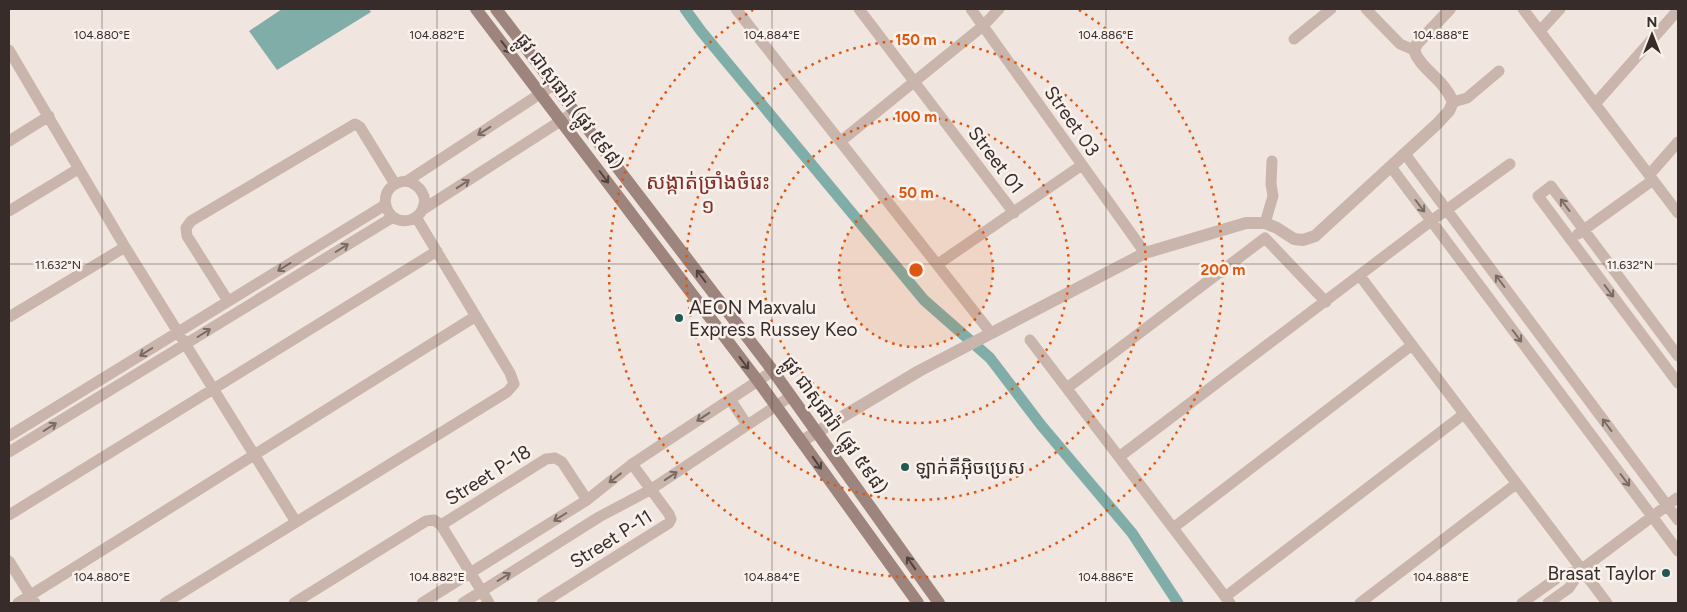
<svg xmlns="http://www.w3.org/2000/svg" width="1687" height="612" font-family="Figtree,'Noto Sans Khmer',sans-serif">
<rect width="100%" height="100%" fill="#f1e6df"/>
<path fill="#80ada8" d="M 282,9 L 369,9 L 371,12 L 277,70 L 249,31 Z"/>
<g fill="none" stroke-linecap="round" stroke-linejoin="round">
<path stroke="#80ada8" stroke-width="11" d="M 685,9 L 701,31 L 924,300 L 990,358 L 1041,425 L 1132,533 L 1178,603"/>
<path stroke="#c9b5ac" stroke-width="11" d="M 736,9 L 991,333
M 859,9 L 1014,213
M 971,9 L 1145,253
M 1366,9 L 1400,44 L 1414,50
M 1523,9 L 1678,213
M 1540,31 L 1560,9
M 1294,39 L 1331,9
M 9,50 L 125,247 L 296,522
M 1453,102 L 1467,98 L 1499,71
M 1595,104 L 1678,10
M 9,141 L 49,116
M 841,141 L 983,26 L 999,9
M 1405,154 L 1678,520
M 1391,167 L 1678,551
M 1649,175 L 1678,142
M 407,181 C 420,185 429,197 422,210 C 420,215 415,218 410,220 C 383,227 373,183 407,181 L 555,84
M 422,210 L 576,111
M 9,211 L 78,169
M 1265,223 L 1273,196 L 1271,184 L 1272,161
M 1578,234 L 1653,180
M 938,264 L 1082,165
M 1360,276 L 1607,603
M 228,301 L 187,236 L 186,228 L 191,221 L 355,124 L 360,127 L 395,184
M 9,317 L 125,247
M 1030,340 L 1230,603
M 1678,356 L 1551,186 L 1538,196 L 1678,383
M 1067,388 L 1265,238 L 1326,302
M 730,399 L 747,425
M 9,436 L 385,205
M 9,452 L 393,217
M 1119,457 L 1431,221 L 1510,164
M 9,515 L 437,251
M 441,525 L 546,459 L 555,458 L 562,462 L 587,500
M 1173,528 L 1412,345
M 9,561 L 35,603
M 1225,597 L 1464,414
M 18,603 L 476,316
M 165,603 L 507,392 L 514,384 L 510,373 L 416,217
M 294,603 L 426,521 L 434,520 L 441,525 L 489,603
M 422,603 L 587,500 L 632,464 L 773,371
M 463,603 L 599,517 L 650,490 L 791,396
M 542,603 L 669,523 L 671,519 L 669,514 L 632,464
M 1360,603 L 1516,484
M 1522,603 L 1560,576 L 1582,569
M 1548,603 L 1569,588 L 1582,569 L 1677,498"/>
<path stroke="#c9b5ac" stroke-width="12" d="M 802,441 L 919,371 L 1145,253 L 1246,223 L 1265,223 L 1277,228 L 1294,239 L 1303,240 L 1315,236 L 1437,124 L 1449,111 L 1453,102 C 1444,79 1420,69 1414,50 L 1417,44 L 1450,9"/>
<path stroke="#9d847d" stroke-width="12" d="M 476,9 L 758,381 L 918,603
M 496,9 L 773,371 L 939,603"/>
</g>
<defs><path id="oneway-shaft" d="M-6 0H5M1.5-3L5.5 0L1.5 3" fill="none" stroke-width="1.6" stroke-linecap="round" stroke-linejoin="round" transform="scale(1.25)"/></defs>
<g stroke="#50423f">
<use href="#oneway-shaft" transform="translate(506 47) rotate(52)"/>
<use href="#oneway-shaft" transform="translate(604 177) rotate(53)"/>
<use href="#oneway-shaft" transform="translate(701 276) rotate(-127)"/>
<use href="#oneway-shaft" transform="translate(744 363) rotate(53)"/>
<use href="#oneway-shaft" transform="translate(817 463) rotate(55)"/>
<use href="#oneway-shaft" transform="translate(911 563) rotate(-125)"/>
</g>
<g stroke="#796a64">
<use href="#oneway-shaft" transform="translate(484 131) rotate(147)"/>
<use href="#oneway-shaft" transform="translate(463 184) rotate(-33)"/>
<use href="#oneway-shaft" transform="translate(1565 205) rotate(-127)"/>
<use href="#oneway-shaft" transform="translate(1420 206) rotate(53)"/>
<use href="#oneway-shaft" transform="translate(342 248) rotate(-32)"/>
<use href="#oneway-shaft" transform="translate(284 267) rotate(148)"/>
<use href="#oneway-shaft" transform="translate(1500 281) rotate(-127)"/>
<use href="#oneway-shaft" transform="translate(1609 291) rotate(53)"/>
<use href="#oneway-shaft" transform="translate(204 333) rotate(-32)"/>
<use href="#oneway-shaft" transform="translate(1517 336) rotate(53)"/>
<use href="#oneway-shaft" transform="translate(146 352) rotate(148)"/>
<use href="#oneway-shaft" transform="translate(703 417) rotate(147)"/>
<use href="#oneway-shaft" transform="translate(1607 425) rotate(-127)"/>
<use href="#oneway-shaft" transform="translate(50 427) rotate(-32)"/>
<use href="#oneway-shaft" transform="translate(671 476) rotate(-34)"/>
<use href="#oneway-shaft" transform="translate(615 478) rotate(142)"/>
<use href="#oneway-shaft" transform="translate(1625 480) rotate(53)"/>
<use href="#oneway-shaft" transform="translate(560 517) rotate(148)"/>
<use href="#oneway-shaft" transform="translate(504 577) rotate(-32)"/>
</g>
<path fill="none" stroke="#372c2a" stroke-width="1" stroke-opacity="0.45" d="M 102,9 L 102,603M 437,9 L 437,603M 772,9 L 772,603M 1106,9 L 1106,603M 1441,9 L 1441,603M 9,264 L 1678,264"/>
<circle cx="916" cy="270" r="77" fill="#df570e" fill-opacity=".12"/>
<g fill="none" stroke="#df570e" stroke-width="2.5" stroke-dasharray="2.5 5">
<circle cx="916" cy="270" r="77"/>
<circle cx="916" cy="270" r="153"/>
<circle cx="916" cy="270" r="230"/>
<path d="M1079 10A307 307 0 1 1 753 10"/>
</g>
<g fill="#225752" stroke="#f9f1ec" stroke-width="2">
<circle cx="679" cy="318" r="5"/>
<circle cx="905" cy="467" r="5"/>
<circle cx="1666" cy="573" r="5"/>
</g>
<g text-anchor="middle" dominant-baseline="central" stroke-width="5" stroke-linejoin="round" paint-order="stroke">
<g font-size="19" fill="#372c2a" stroke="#f9f1ec">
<text transform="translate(570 101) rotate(53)">ផ្លូវ ជាសុផារ៉ា (ផ្លូវ ៥៩៨)</text>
<text transform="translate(1072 121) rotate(55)">Street 03</text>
<text transform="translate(996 160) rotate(53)">Street 01</text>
<text transform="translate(835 425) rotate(54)">ផ្លូវ ជាសុផារ៉ា (ផ្លូវ ៥៩៨)</text>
<text transform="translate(488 475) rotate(-32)">Street P-18</text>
<text transform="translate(611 539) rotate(-32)">Street P-11</text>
</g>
<g font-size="19" fill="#372c2a" stroke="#f9f1ec" text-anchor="start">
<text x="689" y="307">AEON Maxvalu<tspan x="689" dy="22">Express Russey Keo</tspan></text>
<text x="915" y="467">ឡាក់គីអ៊ិចប្រេស</text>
<text x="1656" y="573" text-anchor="end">Brasat Taylor</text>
</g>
<g font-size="21" fill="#813028" stroke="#f9f1ec">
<text x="708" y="181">សង្កាត់ច្រាំងចំរេះ<tspan x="708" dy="24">១</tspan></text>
</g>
</g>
<g font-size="12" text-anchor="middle" fill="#372c2a" stroke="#f9f1ec" stroke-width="5" stroke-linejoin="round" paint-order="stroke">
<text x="102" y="39">104.880°E</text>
<text x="437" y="39">104.882°E</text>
<text x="772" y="39">104.884°E</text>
<text x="1106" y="39">104.886°E</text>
<text x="1441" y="39">104.888°E</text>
<text x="58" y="269">11.632°N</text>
<text x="1630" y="269">11.632°N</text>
<text x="102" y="581">104.880°E</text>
<text x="437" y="581">104.882°E</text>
<text x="772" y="581">104.884°E</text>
<text x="1106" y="581">104.886°E</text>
<text x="1441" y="581">104.888°E</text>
</g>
<circle cx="916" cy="270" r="8" fill="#df570e" stroke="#f9f1ec" stroke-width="2.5"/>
<g font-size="15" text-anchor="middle" font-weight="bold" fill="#df570e" stroke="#f9f1ec" stroke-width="5" stroke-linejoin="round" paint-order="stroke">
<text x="916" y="45">150 m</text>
<text x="916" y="122">100 m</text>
<text x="916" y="198">50 m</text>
<text x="1223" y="275">200 m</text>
</g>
<rect width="1687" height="612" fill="none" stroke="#372c2a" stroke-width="20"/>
<g transform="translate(1652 35)" stroke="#f9f1ec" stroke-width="4" paint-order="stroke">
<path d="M0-4L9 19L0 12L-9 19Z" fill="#372c2a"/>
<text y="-8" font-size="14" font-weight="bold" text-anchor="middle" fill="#372c2a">N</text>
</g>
</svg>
